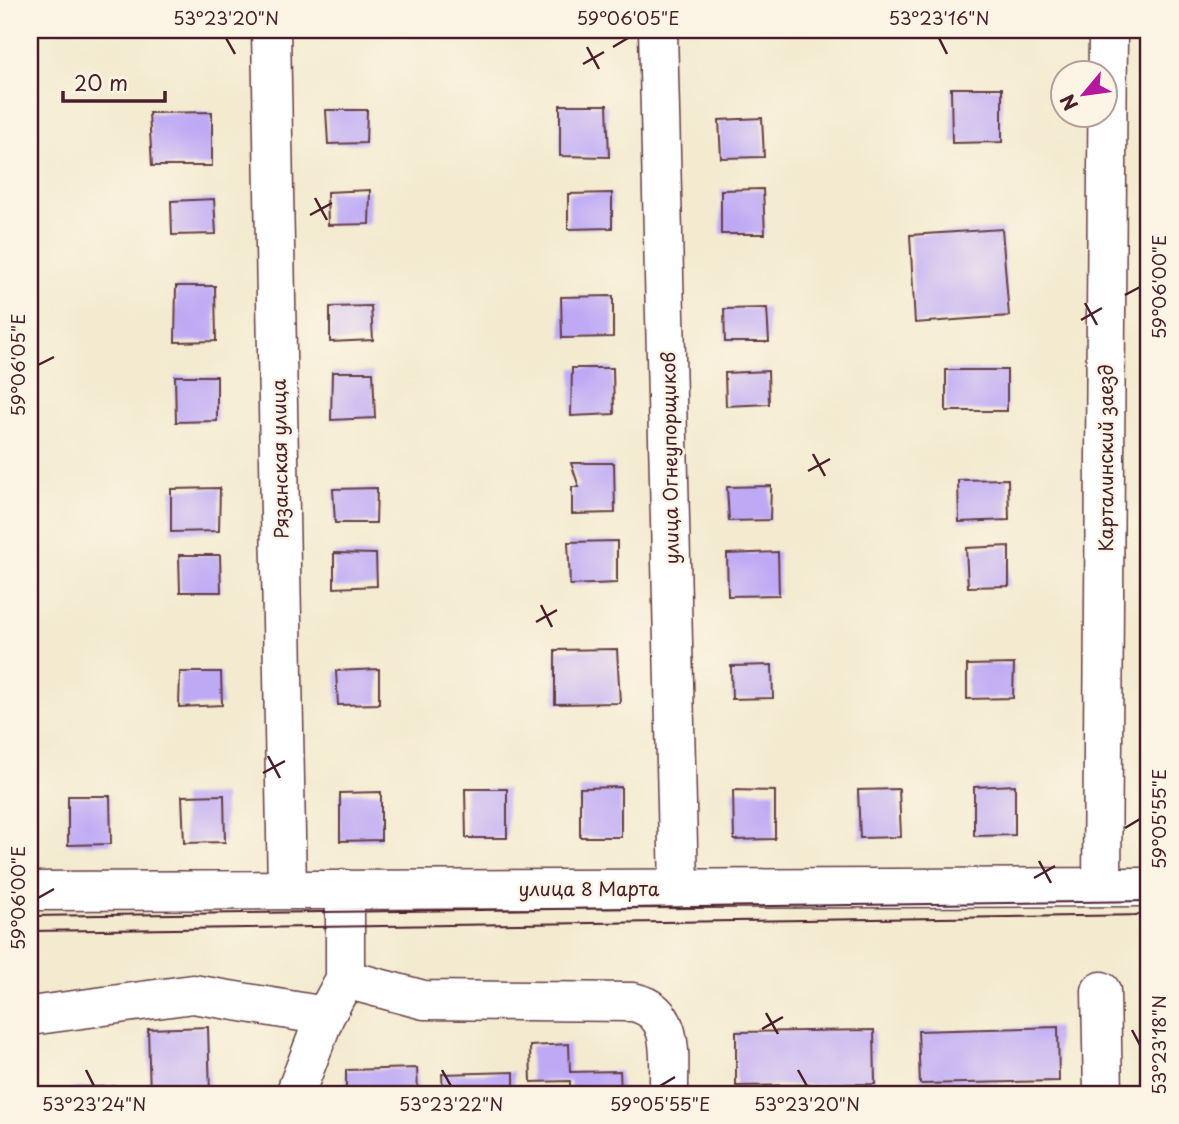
<svg xmlns="http://www.w3.org/2000/svg" width="1179" height="1124" font-family="'Playpen Sans',sans-serif">
<rect width="100%" height="100%" fill="#fcf5e5"/>
<filter id="ink" filterUnits="userSpaceOnUse"><feTurbulence type="fractalNoise" baseFrequency=".0143" numOctaves="2"/><feDisplacementMap in="SourceGraphic" scale="14" xChannelSelector="R" yChannelSelector="G"/><feConvolveMatrix kernelMatrix="1 2 1 2 8 2 1 2 1" color-interpolation-filters="sRGB"/></filter>
<filter id="wash" filterUnits="userSpaceOnUse"><feTurbulence type="fractalNoise" baseFrequency=".00686" numOctaves="4" result="noise"/><feDisplacementMap in="SourceGraphic" scale="28" xChannelSelector="R" yChannelSelector="G"/><feGaussianBlur stdDeviation="1.57" result="paint"/><feColorMatrix in="noise" values="0 0 0 0 0 0 0 0 0 0 0 0 0 0 0 0 0 1.4 0 .05"/><feComposite in="paint" operator="in"/></filter>
<g filter="url(#wash)">
<rect width="100%" height="100%" fill="#f3eacf"/>
<g id="blocks">
<path fill="#bea9f5" d="M 951,88 L 1002,88 L 1002,142 L 952,143 Z
M 560,105 L 607,105 L 609,157 L 560,156 Z
M 326,110 L 367,110 L 366,143 L 328,144 Z
M 212,112 L 212,166 L 152,166 L 149,113 Z
M 762,118 L 764,157 L 721,158 L 719,120 Z
M 763,189 L 765,234 L 721,234 L 721,190 Z
M 370,190 L 369,224 L 328,225 L 327,192 Z
M 612,193 L 612,228 L 568,229 L 568,194 Z
M 214,199 L 216,234 L 172,235 L 171,201 Z
M 1002,229 L 1009,316 L 915,323 L 910,235 Z
M 176,286 L 215,286 L 216,341 L 175,342 Z
M 613,296 L 613,337 L 562,338 L 561,297 Z
M 371,306 L 373,340 L 330,342 L 330,307 Z
M 767,308 L 769,342 L 725,342 L 724,309 Z
M 572,368 L 613,368 L 614,414 L 571,416 Z
M 946,370 L 1007,370 L 1007,411 L 946,411 Z
M 768,371 L 769,404 L 726,406 L 725,373 Z
M 332,372 L 373,372 L 375,418 L 331,420 Z
M 175,376 L 217,376 L 217,421 L 176,422 Z
M 571,463 L 614,463 L 615,513 L 572,514 L 572,487 L 579,487 Z
M 1008,479 L 1009,520 L 959,522 L 958,480 Z
M 771,486 L 770,520 L 729,521 L 727,487 Z
M 220,488 L 219,531 L 171,532 L 171,489 Z
M 377,488 L 376,523 L 335,523 L 333,489 Z
M 617,541 L 617,583 L 570,585 L 568,542 Z
M 1009,546 L 1009,586 L 968,587 L 966,548 Z
M 778,552 L 779,595 L 728,596 L 727,554 Z
M 334,553 L 376,554 L 377,586 L 334,588 Z
M 179,555 L 220,555 L 221,592 L 180,592 Z
M 617,649 L 620,703 L 555,704 L 555,650 Z
M 1014,664 L 1013,698 L 967,699 L 967,665 Z
M 772,665 L 773,698 L 732,699 L 731,666 Z
M 379,669 L 379,704 L 338,705 L 336,671 Z
M 180,672 L 221,672 L 222,705 L 179,707 Z
M 1015,785 L 1015,835 L 974,836 L 974,787 Z
M 621,787 L 621,837 L 580,837 L 580,788 Z
M 465,789 L 507,789 L 507,838 L 466,838 Z
M 899,789 L 901,837 L 860,838 L 858,790 Z
M 733,790 L 775,791 L 775,839 L 734,840 Z
M 381,792 L 381,840 L 340,841 L 340,793 Z
M 224,795 L 225,842 L 184,843 L 182,796 Z
M 68,796 L 110,796 L 111,844 L 68,845 Z
M 208,1027 L 210,1094 L 150,1094 L 148,1029 Z
M 1058,1027 L 1059,1081 L 920,1084 L 918,1031 Z
M 874,1030 L 875,1084 L 736,1086 L 736,1032 Z
M 569,1044 L 570,1072 L 620,1071 L 621,1094 L 570,1094 L 570,1081 L 531,1082 L 530,1046 Z
M 417,1068 L 418,1094 L 346,1094 L 346,1070 Z
M 514,1072 L 514,1094 L 443,1094 L 442,1074 Z
M 124,1086 L 124,1094 L 72,1094 L 71,1088 Z"/>
</g>
</g>
<g filter="url(#ink)">
<use href="#blocks" fill-opacity="0" stroke="#633d44" stroke-width="2"/>
<g fill="none" stroke-linecap="round" stroke-linejoin="round">
<g stroke="#633d44" stroke-width="41">
<path id="minor" d="M 271,30 L 287,889
M 658,30 L 679,887
M 1102,887 L 1108,30
M 30,891 L 1149,887
M 345,979 L 424,1000 L 633,1002 C 678,1012 668,1059 669,1094
M 1101,991 L 1103,1094
M 30,1016 L 193,994 L 325,1016
M 295,1094 L 325,1016 L 345,979 L 345,889"/>
</g>
<use href="#minor" stroke="#fff" stroke-width="38"/>
<path stroke="#4a1f2b" stroke-width="2" d="M 30,916 L 1149,901
M 30,931 L 1149,915"/>
</g>
</g>
<path fill="none" stroke="#4a1f2b" stroke-width="2.5" d="M 226,38 L 235,54M 939,38 L 947,54M 587,47 L 599,69M 613,47 L 628,38M 583,64 L 604,52M 315,198 L 327,220M 310,215 L 332,203M 1125,295 L 1140,287M 1085,303 L 1097,325M 1081,320 L 1102,308M 38,365 L 54,357M 813,454 L 825,476M 808,471 L 830,459M 541,605 L 552,627M 536,622 L 557,610M 268,756 L 280,778M 263,773 L 285,761M 1125,828 L 1140,819M 1039,861 L 1051,883M 1034,878 L 1055,866M 38,898 L 54,889M 766,1013 L 778,1034M 762,1029 L 783,1017M 1132,1030 L 1140,1045M 86,1070 L 94,1086M 442,1070 L 451,1086M 798,1070 L 807,1086M 660,1086 L 675,1077"/>
<g text-anchor="middle" dominant-baseline="central" stroke-width="5" stroke-linejoin="round" paint-order="stroke">
<g font-size="19" fill="#4a1f2b" stroke="#fcf5e5">
<text transform="translate(669 458) rotate(-91)">улица Огнеупорщиков</text>
<text transform="translate(1105 458) rotate(-90)">Карталинский заезд</text>
<text transform="translate(279 459) rotate(-91)">Рязанская улица</text>
<text x="589" y="888">улица 8 Марта</text>
</g>
</g>
<rect width="1179" height="1124" fill="none" stroke="#fcf5e5" stroke-width="77"/>
<g transform="translate(1084 94) rotate(241)"><circle r="33" fill="#fcf5e5" stroke="#b59f9b" stroke-width="2"/>
<path d="M0-5L12 26L0 18L-12 26Z" fill="#b5179e"/>
<text y="-10" font-size="19" font-weight="bold" text-anchor="middle" fill="#4a1f2b">N</text>
</g>
<path d="M63 91v10h102v-10" fill="none" stroke="#4a1f2b" stroke-width="3.5"/>
<text x="74" y="91" font-size="21" fill="#4a1f2b" stroke="#fcf5e5" stroke-width="5" paint-order="stroke">20 m</text>
<rect x="38" y="38" width="1102" height="1048" fill="none" stroke="#4a1f2b" stroke-width="2.5"/>
<g font-size="18" text-anchor="middle" fill="#4a1f2b">
<text x="226" y="25">53°23'20"N</text>
<text x="628" y="25">59°06'05"E</text>
<text x="939" y="25">53°23'16"N</text>
<text transform="translate(1160 287) rotate(-90)" y="6">59°06'00"E</text>
<text transform="translate(19 365) rotate(-90)" y="6">59°06'05"E</text>
<text transform="translate(1160 819) rotate(-90)" y="6">59°05'55"E</text>
<text transform="translate(19 898) rotate(-90)" y="6">59°06'00"E</text>
<text transform="translate(1160 1045) rotate(-90)" y="6">53°23'18"N</text>
<text x="94" y="1111">53°23'24"N</text>
<text x="451" y="1111">53°23'22"N</text>
<text x="660" y="1111">59°05'55"E</text>
<text x="807" y="1111">53°23'20"N</text>
</g>
</svg>
